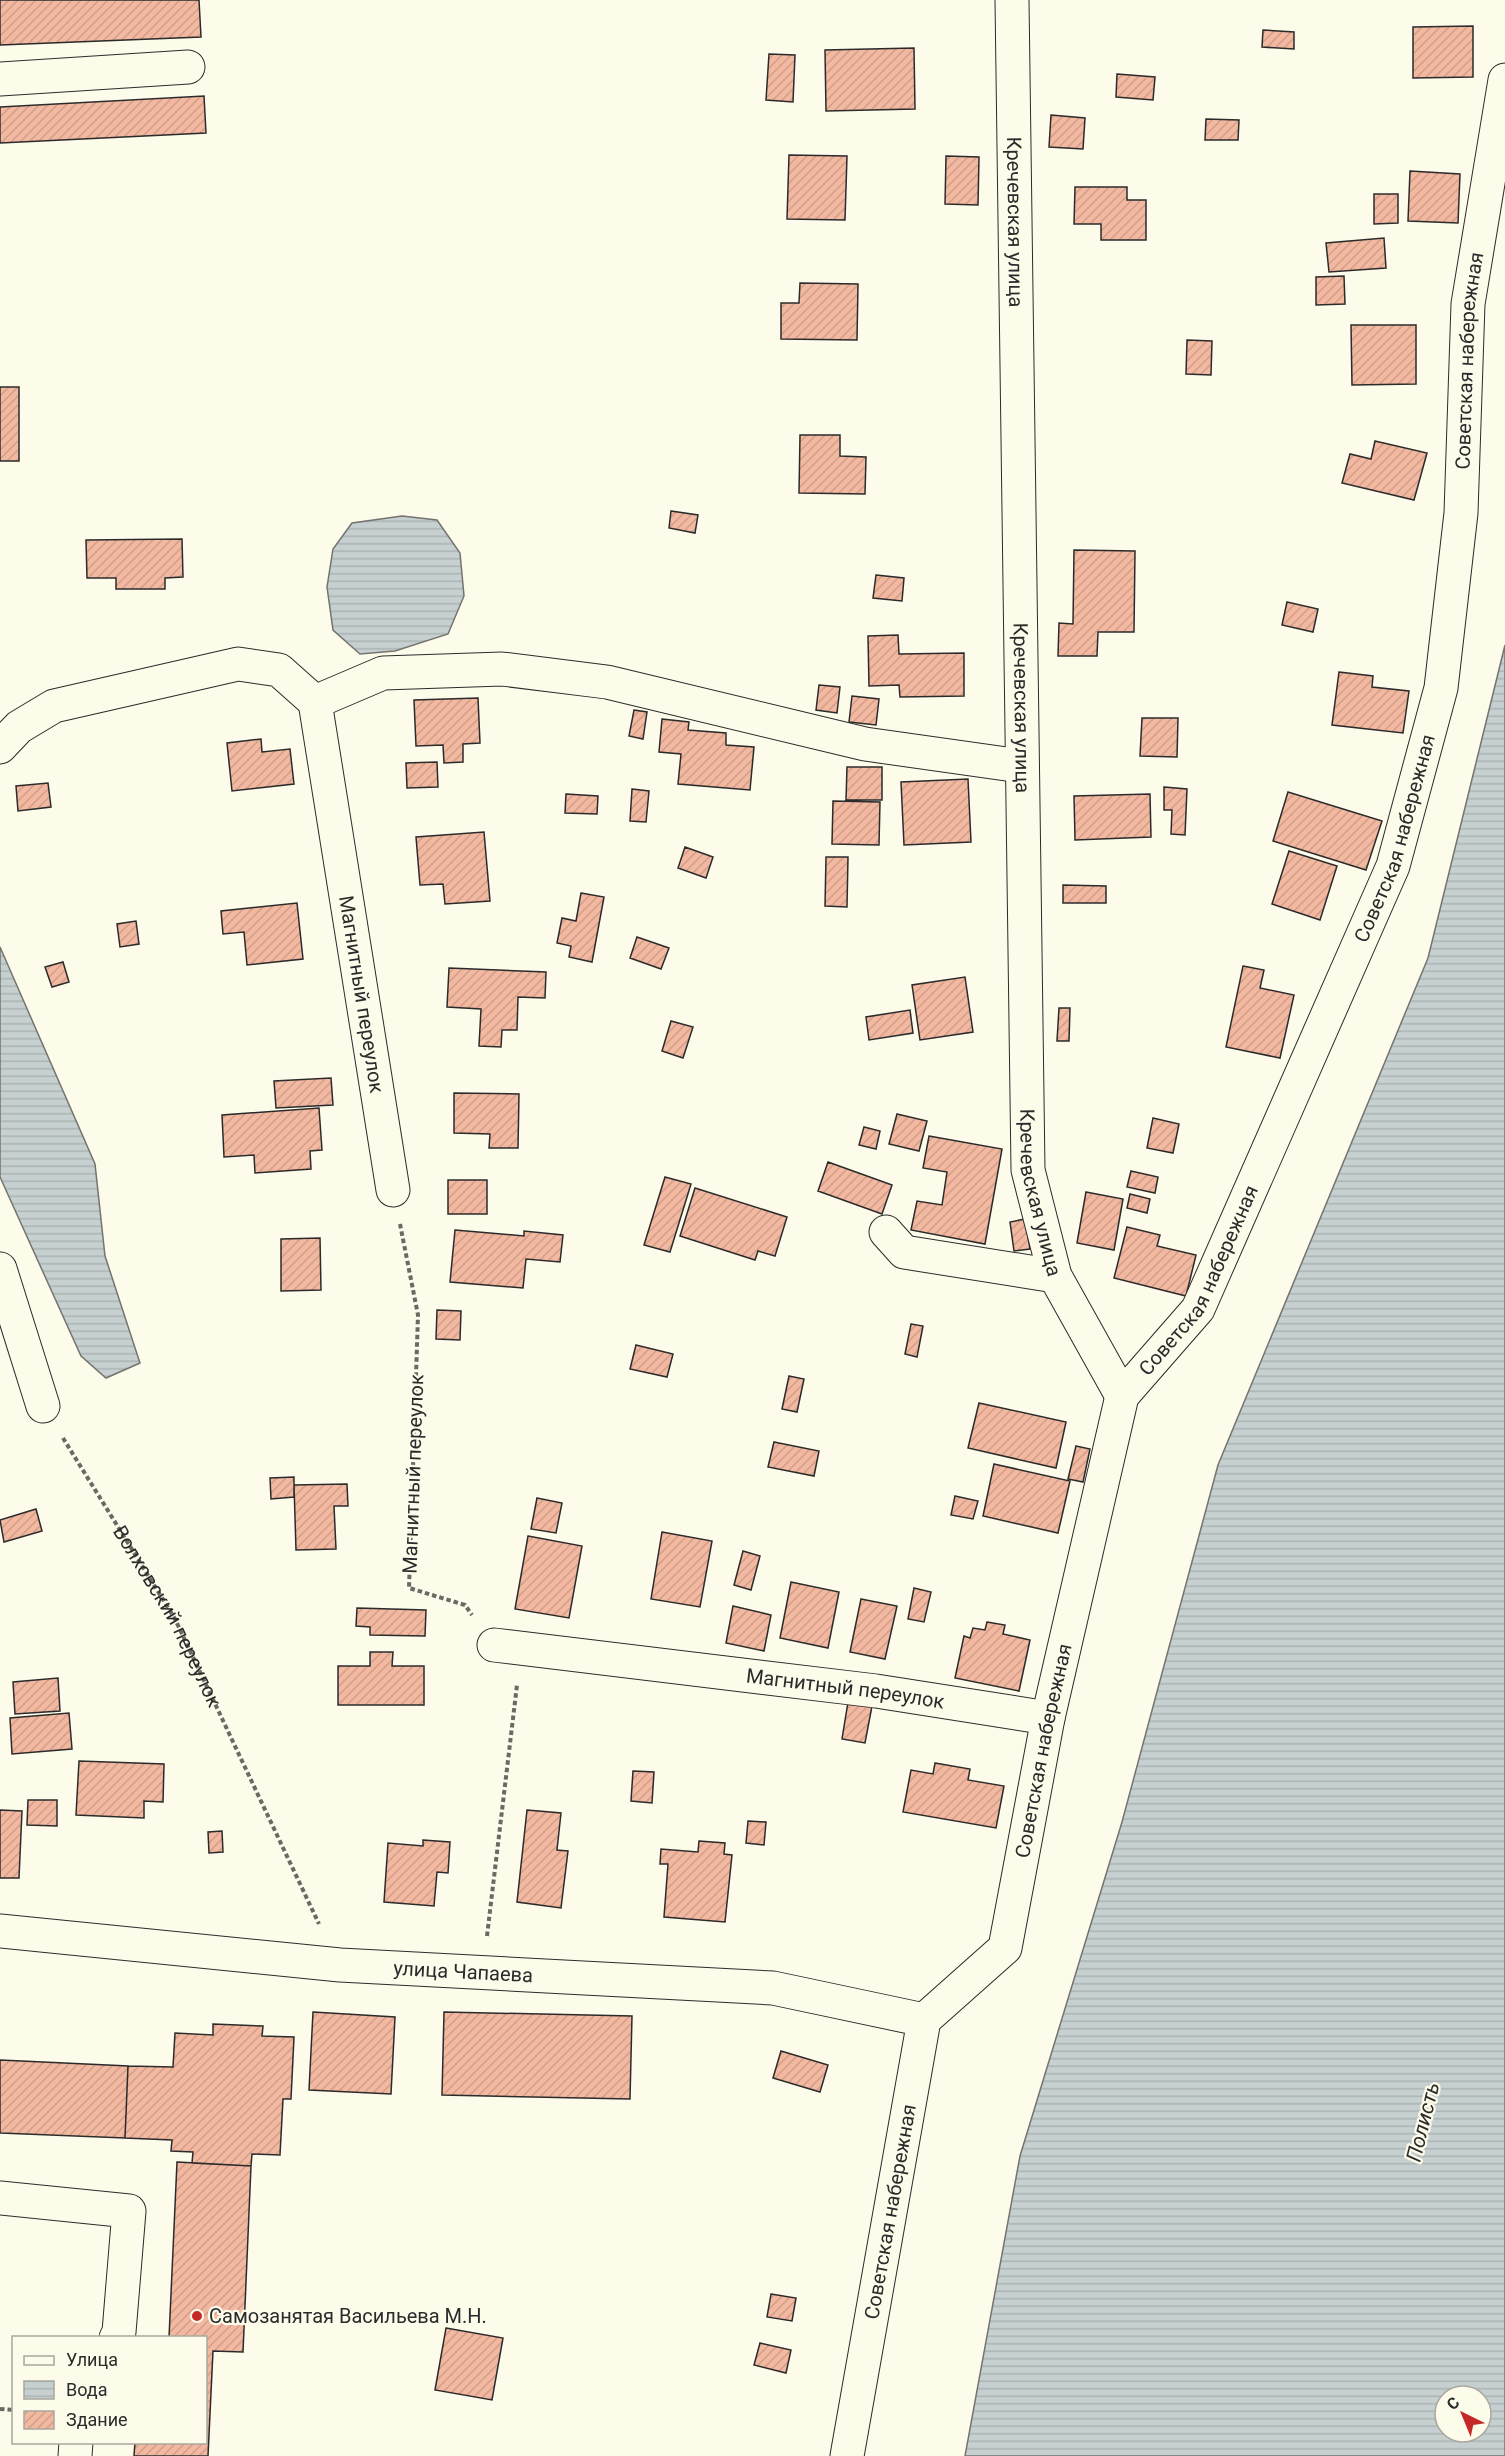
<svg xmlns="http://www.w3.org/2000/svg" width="1505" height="2456" font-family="Roboto,sans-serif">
<defs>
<pattern id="water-rules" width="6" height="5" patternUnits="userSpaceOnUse" patternTransform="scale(1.5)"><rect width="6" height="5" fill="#c7d0d0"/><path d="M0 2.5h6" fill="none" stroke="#abb3b3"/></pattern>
<pattern id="building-hatch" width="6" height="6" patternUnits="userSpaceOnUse" patternTransform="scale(1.5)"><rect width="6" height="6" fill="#f2b8a0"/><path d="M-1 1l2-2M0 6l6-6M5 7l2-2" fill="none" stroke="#d09e8a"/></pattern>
</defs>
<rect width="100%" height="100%" fill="#fdfbea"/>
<path fill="url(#water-rules)" stroke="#74746e" stroke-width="1.5" fill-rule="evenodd" d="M 402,516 L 437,520 L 460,553 L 464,596 L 448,634 L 395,651 L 360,654 L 333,630 L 327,587 L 333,549 L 352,523 Z
M 1505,645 L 1505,2456 L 965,2456 L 1020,2156 L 1122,1822 L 1218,1465 L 1428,958 ZM 1445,2396 L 1481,2396 L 1481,2432 L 1445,2432 Z
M 0,947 L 95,1164 L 105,1256 L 140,1363 L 106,1378 L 81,1356 L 0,1177 Z"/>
<path fill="url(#building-hatch)" stroke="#2b2b2b" stroke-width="1.5" d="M 0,0 L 199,0 L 201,37 L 0,45 Z
M 1473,26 L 1473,77 L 1413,78 L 1413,27 Z
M 1263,30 L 1294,32 L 1294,49 L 1262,47 Z
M 914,48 L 915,109 L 826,111 L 825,50 Z
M 769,54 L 795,55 L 793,102 L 766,100 Z
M 1117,74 L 1155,77 L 1153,100 L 1116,97 Z
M 204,96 L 206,133 L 0,143 L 0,107 Z
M 1051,115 L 1085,118 L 1083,149 L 1049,147 Z
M 1206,119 L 1239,120 L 1238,140 L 1205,140 Z
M 789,155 L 847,156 L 845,220 L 787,219 Z
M 946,156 L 979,157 L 978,205 L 945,204 Z
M 1410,171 L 1460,174 L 1458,223 L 1408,221 Z
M 1075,187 L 1127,187 L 1127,200 L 1146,200 L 1146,240 L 1101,240 L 1101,224 L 1074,224 Z
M 1374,194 L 1398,194 L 1398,223 L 1374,224 Z
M 1384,238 L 1386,268 L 1329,272 L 1326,243 Z
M 1344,276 L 1345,304 L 1316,305 L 1316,277 Z
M 800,283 L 858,284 L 857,340 L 781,339 L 781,303 L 799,303 Z
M 1351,325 L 1416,325 L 1416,384 L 1352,385 Z
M 1187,340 L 1212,341 L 1211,375 L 1186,374 Z
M 0,387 L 19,387 L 19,461 L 0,461 Z
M 800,435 L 840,435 L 840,456 L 866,457 L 865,494 L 799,493 Z
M 1375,441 L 1427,453 L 1414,500 L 1342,483 L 1350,454 L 1371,459 Z
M 671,511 L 698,515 L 695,533 L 669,528 Z
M 182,539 L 183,577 L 165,578 L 165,589 L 116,589 L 116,578 L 87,578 L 86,540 Z
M 1074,550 L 1135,551 L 1134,632 L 1098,632 L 1097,656 L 1058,656 L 1059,623 L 1073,624 Z
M 876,575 L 904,578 L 902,601 L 873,598 Z
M 1287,602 L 1318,609 L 1313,632 L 1282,625 Z
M 898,635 L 899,654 L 964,653 L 964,696 L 900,697 L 899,685 L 869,686 L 868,636 Z
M 1339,672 L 1373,676 L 1372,687 L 1409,691 L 1403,733 L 1332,725 Z
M 819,685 L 840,687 L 837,713 L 816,710 Z
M 852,696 L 879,699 L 876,725 L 849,722 Z
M 478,698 L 480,743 L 463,744 L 463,762 L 444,763 L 443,745 L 416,746 L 414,700 Z
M 634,710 L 647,712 L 643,739 L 629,736 Z
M 1142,718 L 1178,718 L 1177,757 L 1140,756 Z
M 662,719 L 689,722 L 688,730 L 726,733 L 726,745 L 754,747 L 750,790 L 678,784 L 681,754 L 659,752 Z
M 261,739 L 262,752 L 290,749 L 294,784 L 232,791 L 227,743 Z
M 437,762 L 438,787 L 407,788 L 406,763 Z
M 847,767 L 882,767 L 882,800 L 846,800 Z
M 968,779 L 971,842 L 904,845 L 901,782 Z
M 48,783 L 51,807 L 18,811 L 16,786 Z
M 1164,787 L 1187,789 L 1185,835 L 1171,834 L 1172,810 L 1164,810 Z
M 632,789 L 649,791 L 646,822 L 630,821 Z
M 1288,792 L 1382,821 L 1366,870 L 1273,841 Z
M 566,794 L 598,796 L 597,814 L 565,813 Z
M 1150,794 L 1151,837 L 1075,840 L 1074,796 Z
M 833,801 L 880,802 L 879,845 L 832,844 Z
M 484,832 L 490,901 L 445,904 L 443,884 L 420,885 L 416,837 Z
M 685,847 L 713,857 L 706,878 L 678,868 Z
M 1289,851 L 1337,866 L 1320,920 L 1272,904 Z
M 826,857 L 848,857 L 847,907 L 825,906 Z
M 1063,885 L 1106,886 L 1106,903 L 1063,903 Z
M 581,893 L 604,897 L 592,962 L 569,957 L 571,946 L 557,943 L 562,918 L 576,921 Z
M 297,903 L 303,959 L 247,965 L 244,932 L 223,934 L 221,911 Z
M 136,921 L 139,944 L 120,947 L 117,924 Z
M 637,937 L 669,948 L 661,969 L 630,958 Z
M 63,962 L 69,982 L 52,987 L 45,967 Z
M 1243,966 L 1264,970 L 1260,988 L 1294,995 L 1280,1058 L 1226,1047 Z
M 449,968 L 546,972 L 545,998 L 518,997 L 517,1030 L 502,1030 L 501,1047 L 479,1046 L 481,1009 L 447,1007 Z
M 965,977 L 973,1032 L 920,1040 L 912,985 Z
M 1059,1008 L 1070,1008 L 1069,1041 L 1057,1041 Z
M 910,1010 L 913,1033 L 869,1040 L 866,1017 Z
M 671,1021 L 693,1027 L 683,1058 L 662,1051 Z
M 331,1078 L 333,1105 L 276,1108 L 274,1081 Z
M 454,1093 L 519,1094 L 518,1148 L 489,1148 L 490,1134 L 454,1133 Z
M 319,1108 L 322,1150 L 310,1151 L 311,1169 L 255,1173 L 254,1155 L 224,1157 L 222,1115 Z
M 897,1114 L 927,1121 L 919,1151 L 889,1144 Z
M 1153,1118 L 1179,1124 L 1173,1153 L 1147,1148 Z
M 864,1127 L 880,1131 L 876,1149 L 859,1145 Z
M 929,1136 L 1002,1149 L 985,1244 L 911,1230 L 917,1201 L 942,1205 L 947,1172 L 923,1168 Z
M 828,1162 L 892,1185 L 882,1214 L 818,1191 Z
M 1131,1171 L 1158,1177 L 1155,1193 L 1127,1187 Z
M 665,1177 L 691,1184 L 670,1252 L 644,1245 Z
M 448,1180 L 487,1180 L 487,1214 L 448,1214 Z
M 695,1188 L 787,1217 L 775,1256 L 758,1251 L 755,1260 L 680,1236 Z
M 1086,1192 L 1123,1199 L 1114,1250 L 1077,1243 Z
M 1130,1194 L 1150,1199 L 1147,1213 L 1127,1208 Z
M 1025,1219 L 1030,1249 L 1014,1251 L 1010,1222 Z
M 1127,1227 L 1160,1235 L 1157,1246 L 1196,1255 L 1186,1296 L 1114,1278 Z
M 455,1230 L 524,1236 L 524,1231 L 563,1235 L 560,1262 L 526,1259 L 523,1288 L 450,1282 Z
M 320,1238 L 321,1290 L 281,1291 L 281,1239 Z
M 437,1310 L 461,1311 L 460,1340 L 436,1339 Z
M 911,1324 L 923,1326 L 917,1357 L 905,1354 Z
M 636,1345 L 673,1354 L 667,1377 L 630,1369 Z
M 789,1376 L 804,1379 L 797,1412 L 782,1409 Z
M 979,1403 L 1066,1422 L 1056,1468 L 968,1448 Z
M 774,1442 L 819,1451 L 814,1476 L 768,1467 Z
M 1076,1446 L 1090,1449 L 1083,1482 L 1068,1479 Z
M 994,1464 L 1070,1481 L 1058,1533 L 983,1516 Z
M 294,1477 L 294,1497 L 271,1499 L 270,1478 Z
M 347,1484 L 348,1506 L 334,1506 L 336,1549 L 296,1550 L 294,1485 Z
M 955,1496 L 978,1501 L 973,1519 L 951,1515 Z
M 537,1498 L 562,1503 L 556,1533 L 531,1529 Z
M 36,1509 L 42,1531 L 4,1542 L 0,1520 Z
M 662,1532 L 712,1541 L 700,1607 L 651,1599 Z
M 528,1536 L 582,1546 L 569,1618 L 515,1609 Z
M 743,1551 L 760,1556 L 751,1590 L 734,1585 Z
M 791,1582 L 839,1592 L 828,1648 L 780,1638 Z
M 914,1588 L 931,1592 L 924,1622 L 908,1619 Z
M 861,1599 L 897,1606 L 885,1659 L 850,1652 Z
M 733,1606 L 771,1615 L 764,1651 L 726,1643 Z
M 357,1608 L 426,1610 L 425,1636 L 370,1635 L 370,1627 L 356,1626 Z
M 987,1622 L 1005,1625 L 1003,1634 L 1030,1640 L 1019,1691 L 955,1678 L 964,1636 L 970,1638 L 973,1628 L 985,1630 Z
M 370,1652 L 393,1652 L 392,1666 L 424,1666 L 424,1705 L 338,1705 L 338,1666 L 370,1666 Z
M 58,1678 L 60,1711 L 15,1714 L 13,1682 Z
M 848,1702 L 872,1706 L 865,1743 L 842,1739 Z
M 69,1713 L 72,1749 L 12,1754 L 10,1718 Z
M 79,1761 L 164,1764 L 163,1802 L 144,1801 L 144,1818 L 76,1815 Z
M 935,1763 L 970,1769 L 968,1780 L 1004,1786 L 996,1828 L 903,1812 L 911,1770 L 933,1774 Z
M 633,1771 L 654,1772 L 652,1803 L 631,1801 Z
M 28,1800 L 57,1800 L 57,1826 L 27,1825 Z
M 0,1810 L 22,1811 L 19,1878 L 0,1878 Z
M 527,1810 L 561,1813 L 557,1850 L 568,1851 L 561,1908 L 517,1902 Z
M 748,1821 L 766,1822 L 764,1845 L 746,1843 Z
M 222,1831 L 223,1852 L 209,1853 L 208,1832 Z
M 423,1840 L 450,1842 L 448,1873 L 437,1872 L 434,1906 L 384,1902 L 388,1843 L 423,1846 Z
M 699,1841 L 725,1843 L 724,1854 L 732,1855 L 725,1922 L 664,1917 L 668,1864 L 660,1864 L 661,1849 L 698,1852 Z
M 313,2012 L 395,2017 L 391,2094 L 309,2090 Z
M 444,2012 L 632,2016 L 630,2099 L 442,2095 Z
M 213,2024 L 263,2026 L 262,2036 L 294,2037 L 291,2099 L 283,2099 L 280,2155 L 252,2154 L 251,2166 L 192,2163 L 193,2152 L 171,2151 L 172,2140 L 125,2138 L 128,2066 L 173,2067 L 175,2033 L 213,2035 Z
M 781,2051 L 828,2065 L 820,2092 L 773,2078 Z
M 0,2060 L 128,2066 L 125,2138 L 0,2133 Z
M 177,2162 L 251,2166 L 243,2352 L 213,2351 L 208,2456 L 134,2456 L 135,2442 L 206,2442 L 206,2338 L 169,2338 Z
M 771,2294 L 796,2298 L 792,2321 L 767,2317 Z
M 446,2328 L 503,2338 L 492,2400 L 435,2390 Z
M 760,2343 L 791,2350 L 786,2373 L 754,2365 Z"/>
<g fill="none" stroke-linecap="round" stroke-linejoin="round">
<g stroke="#2b2b2b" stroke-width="35">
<g id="minor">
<path id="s2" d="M 1012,0 L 1028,1170 L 1055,1276 L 1122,1396"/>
<path d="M 0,79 L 188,67"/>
<path d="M 315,702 L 383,673 L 502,669 L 607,682 L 865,744 L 1021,766"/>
<path id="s3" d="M 315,702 L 393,1190"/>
<path d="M 0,747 L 19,727 L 54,706 L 238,664 L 279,670 L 315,702"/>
<path d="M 886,1232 L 904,1252 L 1055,1276"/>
<path d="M 0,1269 L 43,1406"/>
<path id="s4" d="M 494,1645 L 876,1691 L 1048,1718"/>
<path id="s5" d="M 0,1931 L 340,1965 L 773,1988 L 924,2020"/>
<path d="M 0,2198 L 129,2211 L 119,2332 L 116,2338"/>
<path d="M 75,2456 L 76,2442"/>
<path id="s6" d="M 847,2456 L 924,2020 L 1005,1948 L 1048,1718 L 1122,1396 L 1198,1309 L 1393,866 L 1441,688 L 1461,513 L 1468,304 L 1505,80"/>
</g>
</g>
<g stroke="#6a6964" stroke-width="4" stroke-dasharray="4.5 3" stroke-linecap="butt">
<path d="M 400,1224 L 418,1315 L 409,1588 L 465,1605 L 472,1615"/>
<path id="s1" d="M 63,1438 L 175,1619 L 319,1924"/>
<path d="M 487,1936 L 517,1685"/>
<path d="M 0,2409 L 14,2410"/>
</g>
<use href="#minor" stroke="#fdfbea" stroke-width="33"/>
</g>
<circle fill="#c62828" stroke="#fdfbea" stroke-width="2" cx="197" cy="2316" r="6"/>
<g text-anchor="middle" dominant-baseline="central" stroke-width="4.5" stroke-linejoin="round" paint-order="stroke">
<g font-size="20" fill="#2b2b2b" stroke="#fdfbea">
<text stroke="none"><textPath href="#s2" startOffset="222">Кречевская улица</textPath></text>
<text stroke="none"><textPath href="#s6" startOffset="2228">Советская набережная</textPath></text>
<text stroke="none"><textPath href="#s2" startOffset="708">Кречевская улица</textPath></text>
<text stroke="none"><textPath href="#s6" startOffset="1742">Советская набережная</textPath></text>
<text stroke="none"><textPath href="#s3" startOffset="296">Магнитный переулок</textPath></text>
<text stroke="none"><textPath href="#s2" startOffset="1194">Кречевская улица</textPath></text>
<text stroke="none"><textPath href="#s6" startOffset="1256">Советская набережная</textPath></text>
<text transform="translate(413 1474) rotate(-88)">Магнитный переулок</text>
<text stroke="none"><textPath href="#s1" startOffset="207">Волховский переулок</textPath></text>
<text stroke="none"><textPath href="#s4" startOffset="354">Магнитный переулок</textPath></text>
<text stroke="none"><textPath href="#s6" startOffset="752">Советская набережная</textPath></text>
<text stroke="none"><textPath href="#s5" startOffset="465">улица Чапаева</textPath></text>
<text stroke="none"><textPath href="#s6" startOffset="248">Советская набережная</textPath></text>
</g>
<g font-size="20" fill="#2b2b2b" stroke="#fdfbea" text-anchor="start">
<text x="209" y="2316">Самозанятая Васильева М.Н.</text>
</g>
<g font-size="21" font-style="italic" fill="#2b2b2b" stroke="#fdfbea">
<text transform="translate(1423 2122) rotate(-76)">Полисть</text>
</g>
</g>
<rect x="12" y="2336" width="195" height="108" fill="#fdfbea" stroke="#a9a89e" stroke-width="1.5"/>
<rect x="24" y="2356" width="30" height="9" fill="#fdfbea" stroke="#a9a89e" stroke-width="1.5"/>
<text x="66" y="2366" font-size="18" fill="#2b2b2b">Улица</text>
<rect x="24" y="2381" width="30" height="18" fill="url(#water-rules)" stroke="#a9a89e" stroke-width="1.5"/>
<text x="66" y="2396" font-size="18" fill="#2b2b2b">Вода</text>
<rect x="24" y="2411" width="30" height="18" fill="url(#building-hatch)" stroke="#a9a89e" stroke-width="1.5"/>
<text x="66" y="2426" font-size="18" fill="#2b2b2b">Здание</text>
<g transform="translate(1463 2414) rotate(317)"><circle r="28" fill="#fdfbea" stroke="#a9a89e" stroke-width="1.5"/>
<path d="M0-4.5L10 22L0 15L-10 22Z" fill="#c62828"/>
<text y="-9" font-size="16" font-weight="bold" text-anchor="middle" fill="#2b2b2b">С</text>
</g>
</svg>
